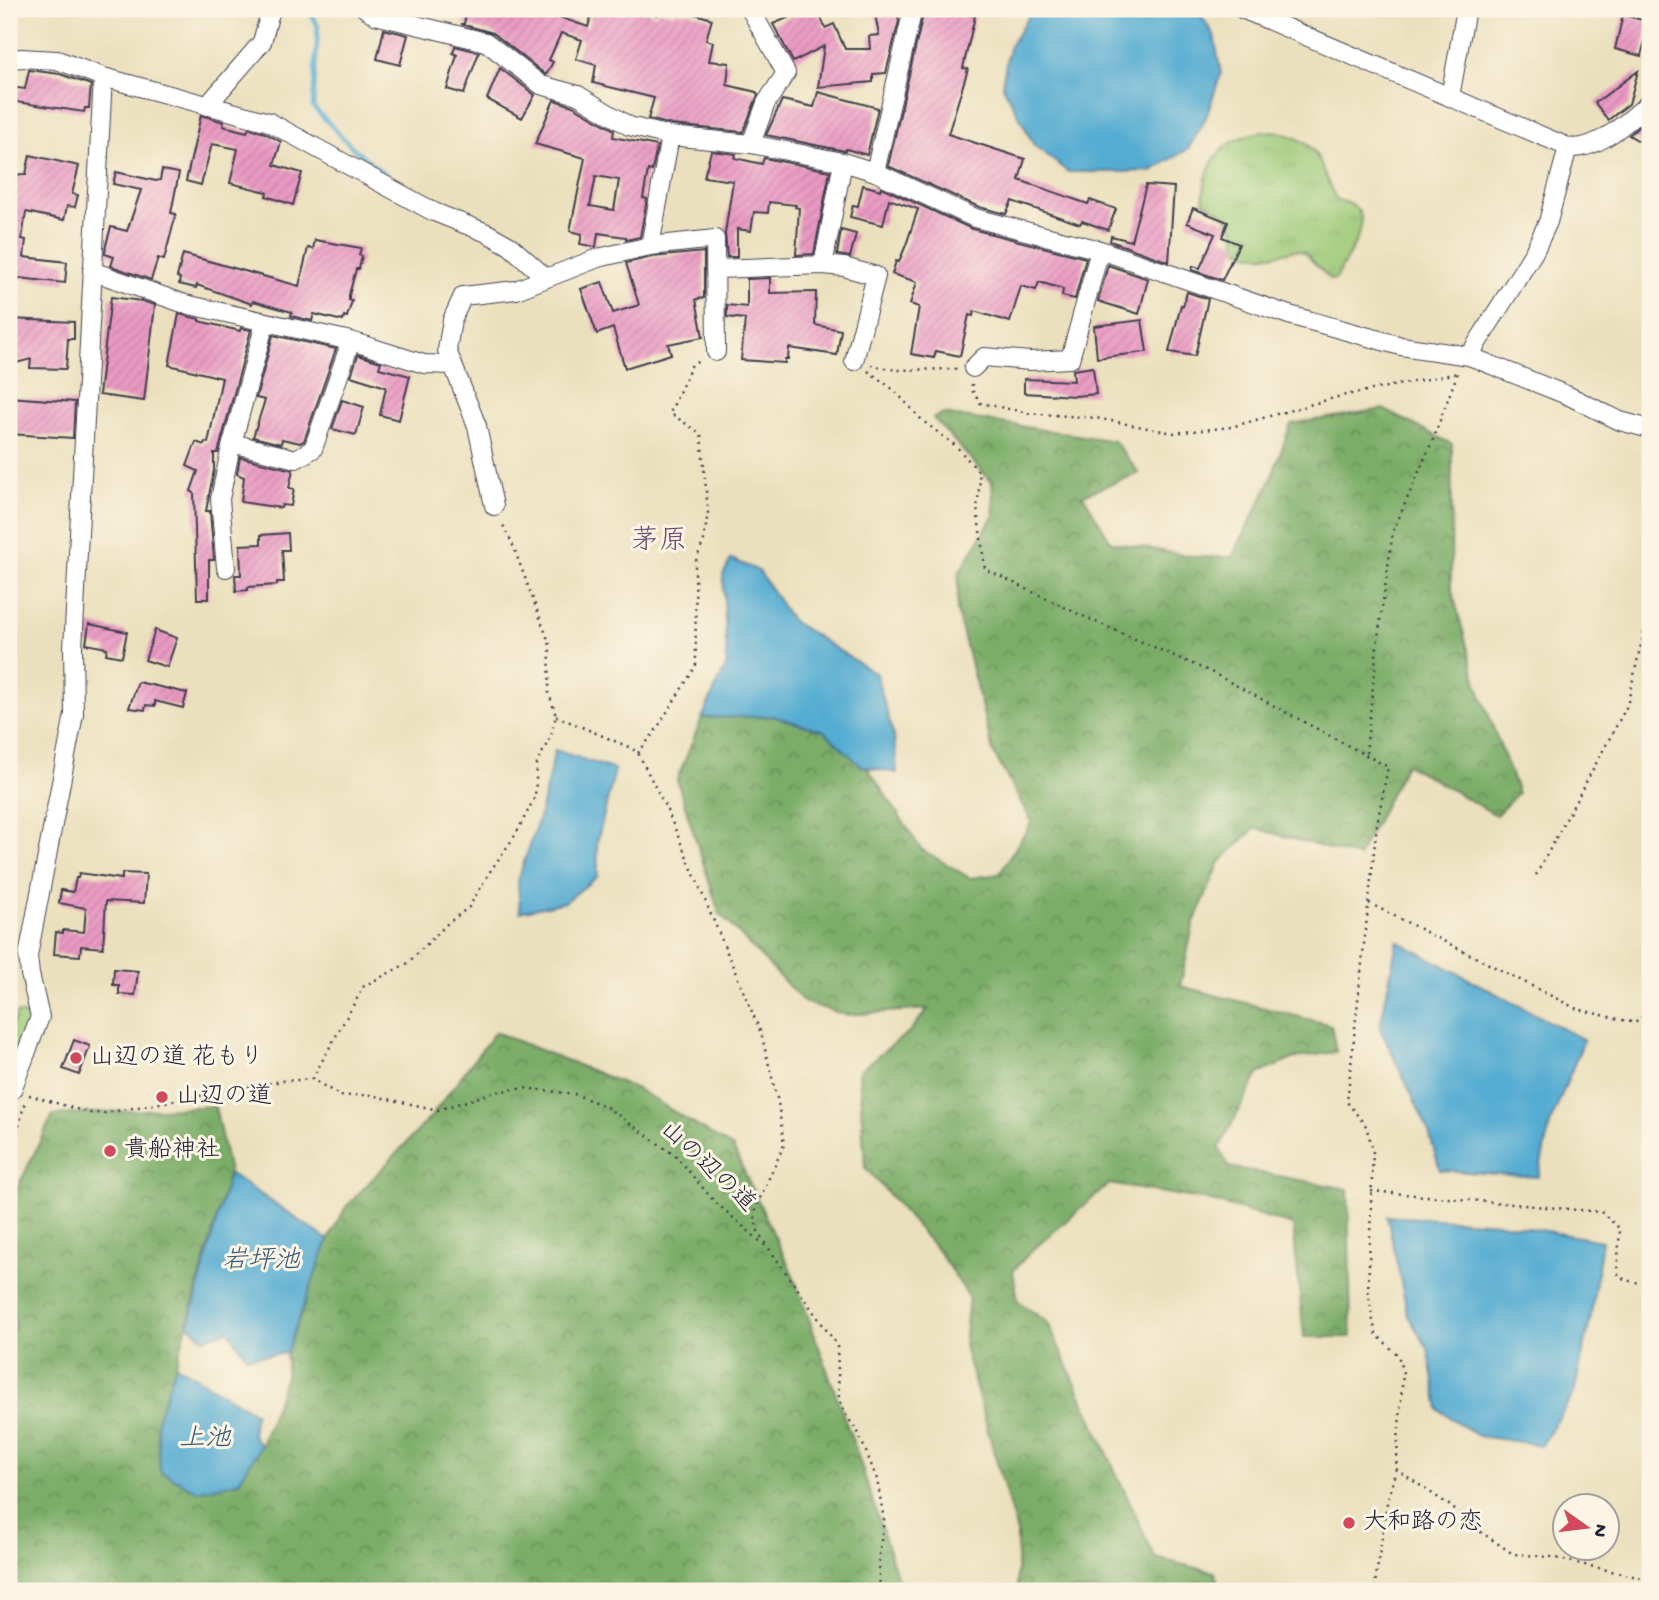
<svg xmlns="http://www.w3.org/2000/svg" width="1659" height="1600" font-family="'Gochi Hand','Klee One',sans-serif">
<defs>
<pattern id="grass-tufts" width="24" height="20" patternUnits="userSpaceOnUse" patternTransform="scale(1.75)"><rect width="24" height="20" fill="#9bc976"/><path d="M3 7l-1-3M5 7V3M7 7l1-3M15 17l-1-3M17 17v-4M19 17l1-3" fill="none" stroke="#85ac67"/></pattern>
<pattern id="forest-crowns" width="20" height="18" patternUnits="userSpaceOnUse" patternTransform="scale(1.75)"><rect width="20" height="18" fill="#7cad67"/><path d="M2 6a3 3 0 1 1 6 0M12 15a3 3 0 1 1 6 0" fill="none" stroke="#658c56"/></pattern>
<pattern id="building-hatch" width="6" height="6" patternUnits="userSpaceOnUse" patternTransform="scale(1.75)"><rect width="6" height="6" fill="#ea9ac2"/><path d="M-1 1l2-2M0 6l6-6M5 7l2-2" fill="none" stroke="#c884a8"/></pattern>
</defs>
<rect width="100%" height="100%" fill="#fcf5e5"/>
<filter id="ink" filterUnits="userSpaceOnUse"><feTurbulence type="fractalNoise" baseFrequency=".0143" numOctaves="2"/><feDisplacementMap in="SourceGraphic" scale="14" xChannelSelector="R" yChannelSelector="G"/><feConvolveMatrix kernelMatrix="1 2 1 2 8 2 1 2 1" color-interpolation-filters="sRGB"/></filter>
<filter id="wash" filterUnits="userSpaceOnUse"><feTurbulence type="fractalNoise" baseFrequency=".00686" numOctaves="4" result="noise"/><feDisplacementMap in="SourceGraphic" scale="28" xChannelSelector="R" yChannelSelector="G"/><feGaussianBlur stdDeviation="1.57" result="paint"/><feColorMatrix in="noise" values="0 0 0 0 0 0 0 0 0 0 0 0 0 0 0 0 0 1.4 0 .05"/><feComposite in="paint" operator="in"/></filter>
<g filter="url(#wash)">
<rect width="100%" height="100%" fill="#ebe0bd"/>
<path fill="url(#grass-tufts)" stroke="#5e7658" stroke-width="2" d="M 1274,131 C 1326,143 1314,161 1337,200 C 1387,210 1346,253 1337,278 L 1331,280 L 1304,252 L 1296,250 L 1275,255 L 1252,255 L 1236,248 C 1239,226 1223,210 1203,202 C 1204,194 1204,183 1207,174 C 1217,144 1244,132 1274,131 Z"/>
<path fill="url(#forest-crowns)" stroke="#4f6851" stroke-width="2" d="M 1383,409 L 1452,444 L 1451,586 L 1478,687 L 1518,793 L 1496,815 L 1406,764 L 1358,857 L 1255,828 L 1220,862 L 1194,922 L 1180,986 L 1331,1025 L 1336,1052 L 1295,1058 L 1258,1074 L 1219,1148 L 1229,1167 L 1348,1189 L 1351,1337 L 1304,1337 L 1293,1225 L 1208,1200 L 1109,1184 L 1029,1253 L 1013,1271 L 1018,1301 L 1048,1323 L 1155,1558 L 1215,1572 L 1220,1591 L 1017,1591 L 1017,1533 L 964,1346 L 969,1297 L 939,1252 L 865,1167 L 859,1071 L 910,1031 L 928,1009 L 846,1015 L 804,1002 L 719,913 L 677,780 L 702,718 L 773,716 L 824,731 L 867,767 L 921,849 L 970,878 L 999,874 L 1032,822 L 993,752 L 957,611 L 959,573 L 994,515 L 992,482 L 933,418 L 944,414 L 1114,441 L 1139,473 L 1083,495 L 1111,542 L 1196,557 L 1232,557 L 1268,487 L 1291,424 Z
M 495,1032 L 637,1089 L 733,1148 L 793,1275 L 857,1453 L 902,1591 L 9,1591 L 9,1334 L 15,1327 L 9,1278 L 12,1199 L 53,1115 L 215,1106 L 229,1173 L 176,1365 L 157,1421 L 238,1482 L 261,1445 L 286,1376 L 286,1353 L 328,1240 L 346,1207 L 429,1119 Z"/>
<path fill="#9bc976" stroke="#5e7658" stroke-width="2" d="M 17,1013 L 33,1017 L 9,1079 L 9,1034 Z"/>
<path fill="#55acd2" stroke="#3c6786" stroke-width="2" d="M 1033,9 L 1197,9 L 1214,35 L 1221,74 L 1205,120 L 1188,149 L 1151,171 L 1116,172 L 1068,172 L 1034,145 L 1002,84 L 1009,48 Z
M 731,559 L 759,571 L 792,621 L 876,674 L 894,737 L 897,773 L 861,766 L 824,731 L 773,716 L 702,718 L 727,664 L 723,575 Z
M 555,750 L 615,770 L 597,842 L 598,876 L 565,902 L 520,912 L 518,880 L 539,818 Z
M 1397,941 L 1584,1040 L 1551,1121 L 1538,1177 L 1440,1170 L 1428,1129 L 1380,1028 Z
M 229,1173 L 328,1240 L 286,1353 L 247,1357 L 228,1330 L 204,1339 L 189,1325 Z
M 1387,1216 L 1500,1223 L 1602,1241 L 1590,1321 L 1574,1393 L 1542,1445 L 1478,1436 L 1439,1410 L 1428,1348 L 1408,1316 Z
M 176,1365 L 255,1413 L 252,1434 L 261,1446 L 238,1482 L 197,1491 L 160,1471 L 157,1421 Z"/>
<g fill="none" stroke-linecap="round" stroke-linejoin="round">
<path stroke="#55acd2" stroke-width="4.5" d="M 291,9 L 309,11 L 318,26 L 313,107 L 353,148 L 392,180
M 428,199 L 498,227"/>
</g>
<g id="blocks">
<path fill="url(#building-hatch)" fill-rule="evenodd" d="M 467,9 L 491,9 L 514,14 L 516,9 L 553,9 L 550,14 L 588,27 L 593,9 L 639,9 L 657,15 L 658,10 L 674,14 L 675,11 L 684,13 L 685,11 L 712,19 L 706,40 L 713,42 L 709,61 L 729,63 L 727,85 L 756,92 L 758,95 L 743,132 L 672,125 L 648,119 L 654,98 L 593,83 L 596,65 L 576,59 L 582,40 L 561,33 L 549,60 L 553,62 L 546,75 L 493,33 L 461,24 L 464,24 Z
M 809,9 L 818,9 L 825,28 L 834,24 L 845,49 L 870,49 L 869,36 L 879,35 L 874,9 L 896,9 L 899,21 L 886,73 L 873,74 L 873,82 L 818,87 L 824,46 L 793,62 L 773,24 Z
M 924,10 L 954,15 L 955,12 L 975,16 L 963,68 L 968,69 L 948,134 L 1025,159 L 1019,180 L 1088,204 L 1090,200 L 1116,209 L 1108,230 L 1082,221 L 1080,224 L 1012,201 L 1006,214 L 979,207 L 888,166 Z
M 1623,15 L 1650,22 L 1641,56 L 1615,49 Z
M 384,29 L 408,35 L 400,65 L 377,59 Z
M 455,46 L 479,52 L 464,94 L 447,89 L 457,55 L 453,53 Z
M 500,68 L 535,95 L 522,118 L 487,99 Z
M 29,70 L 60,74 L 91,85 L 89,108 L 85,108 L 84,112 L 9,101 L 9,87 L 25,89 Z
M 1638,71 L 1629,104 L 1608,120 L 1595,103 Z
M 818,92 L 878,108 L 867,155 L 846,149 L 845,151 L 766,135 L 782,100 L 814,107 Z
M 554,100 L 573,106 L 614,130 L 613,137 L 657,146 L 652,171 L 648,170 L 643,198 L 647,199 L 640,237 L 626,240 L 626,237 L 598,233 L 596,247 L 580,244 L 582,234 L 570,231 L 585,158 L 535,144 ZM 596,176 L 619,180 L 614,210 L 590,206 Z
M 201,115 L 224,122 L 223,126 L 247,132 L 249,128 L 265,133 L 281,142 L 274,165 L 302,173 L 293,205 L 266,196 L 267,192 L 230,183 L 238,149 L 212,144 L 201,185 L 186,181 Z
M 1650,117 L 1650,135 L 1644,144 L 1629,135 Z
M 711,151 L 736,154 L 735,158 L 762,164 L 764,158 L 830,171 L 814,254 L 796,255 L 799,208 L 795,207 L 796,205 L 769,202 L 768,213 L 754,212 L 751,231 L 737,229 L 737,257 L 727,257 L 725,233 L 733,181 L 704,177 Z
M 30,155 L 79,166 L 72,194 L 78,195 L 75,207 L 67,206 L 64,220 L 26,212 L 22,239 L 26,240 L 24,257 L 67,262 L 65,283 L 9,277 L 9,175 L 26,174 Z
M 162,170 L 179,173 L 171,213 L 176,214 L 164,260 L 158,258 L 151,280 L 111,266 L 114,257 L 105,254 L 106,245 L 111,227 L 127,231 L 141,190 L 113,184 L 116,172 L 156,181 L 160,180 Z
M 863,185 L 880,190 L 881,187 L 972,229 L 1086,258 L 1075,299 L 1062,296 L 1063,289 L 1039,282 L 1036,290 L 1021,286 L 1010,322 L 974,311 L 973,316 L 969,315 L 960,356 L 936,351 L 934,358 L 911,354 L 919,307 L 910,304 L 917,282 L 892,274 L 896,261 L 899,262 L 906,245 L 918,209 L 889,199 L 883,225 L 850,217 L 853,205 L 858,206 Z
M 1146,185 L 1174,187 L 1169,262 L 1110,241 L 1111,236 L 1131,241 Z
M 1193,208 L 1228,222 L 1222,237 L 1239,244 L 1222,280 L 1192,270 L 1193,266 L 1200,268 L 1215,234 L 1187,223 Z
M 841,230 L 856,234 L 850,257 L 837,255 Z
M 315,240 L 361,248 L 359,255 L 362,256 L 359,269 L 356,269 L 349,295 L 349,300 L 352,301 L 347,317 L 344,316 L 343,321 L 314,314 L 312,321 L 291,316 L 292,312 L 253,301 L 252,304 L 197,285 L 196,288 L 179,284 L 180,278 L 177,277 L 183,254 L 299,286 L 308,248 L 313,249 Z
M 704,252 L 704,298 L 696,299 L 703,337 L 668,344 L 671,354 L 625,368 L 613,328 L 597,334 L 581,289 L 602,282 L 613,313 L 639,305 L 626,263 L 652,257 Z
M 1108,265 L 1148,279 L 1139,314 L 1098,301 Z
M 770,278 L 770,293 L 816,292 L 815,325 L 841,330 L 837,355 L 789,348 L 788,359 L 785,359 L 785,363 L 741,360 L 745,319 L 727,317 L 727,305 L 747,307 L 747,279 Z
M 1187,292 L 1208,299 L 1195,356 L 1169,352 L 1181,305 L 1183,306 Z
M 111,297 L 142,301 L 155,305 L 144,401 L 99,395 Z
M 179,314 L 199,319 L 199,321 L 240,331 L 241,328 L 251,330 L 218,453 L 214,453 L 214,470 L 206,511 L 210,511 L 214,560 L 209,560 L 209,599 L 197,599 L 194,493 L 191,491 L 198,471 L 187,466 L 196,442 L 204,445 L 205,442 L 208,443 L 222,378 L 169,365 Z
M 9,319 L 74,322 L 74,339 L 68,339 L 66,369 L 30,368 L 31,359 L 9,365 Z
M 1142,320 L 1147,352 L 1097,358 L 1094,326 Z
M 273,335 L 336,349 L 304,441 L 300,443 L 282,439 L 281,444 L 253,437 L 265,400 L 256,398 Z
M 358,355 L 381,362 L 379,368 L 410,376 L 399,420 L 380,415 L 386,387 L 351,376 Z
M 1093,367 L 1096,394 L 1075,396 L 1024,393 L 1024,379 L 1074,381 L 1073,370 Z
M 9,397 L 75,402 L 73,438 L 9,434 Z
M 342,400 L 364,407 L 356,435 L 332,429 Z
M 240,457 L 293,470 L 289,488 L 294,489 L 291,506 L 282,505 L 281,508 L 241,502 L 244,477 L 237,474 Z
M 288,533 L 289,550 L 282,550 L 284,582 L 277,582 L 277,585 L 248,587 L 248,590 L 236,591 L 235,575 L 241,575 L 240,545 L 261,544 L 261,535 Z
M 89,624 L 127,632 L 122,657 L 106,654 L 107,648 L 86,644 Z
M 155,630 L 177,638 L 167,667 L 145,660 Z
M 138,682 L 187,693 L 183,708 L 155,701 L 155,706 L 146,705 L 145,710 L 129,708 Z
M 79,873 L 122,879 L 122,873 L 146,874 L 144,903 L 106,901 L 103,948 L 81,946 L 80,956 L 54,954 L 56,932 L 63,933 L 63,930 L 84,932 L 86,908 L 59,903 L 61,890 L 73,892 L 76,878 L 78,878 Z
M 114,969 L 138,971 L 135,995 L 119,994 L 119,985 L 113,985 Z
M 74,1040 L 90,1046 L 79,1075 L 63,1069 Z"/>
</g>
</g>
<g filter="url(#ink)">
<use href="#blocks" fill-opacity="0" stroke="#403e4e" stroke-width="2"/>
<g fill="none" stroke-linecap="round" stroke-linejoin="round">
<g stroke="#403e4e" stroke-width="20">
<path id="minor" d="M 366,9 L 375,15 L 486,42 L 541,85 L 578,95 L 629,126 L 670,136 L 751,144 L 843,162 L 875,172 L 975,218 L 1100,250 L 1289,315 L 1401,346 L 1469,356 L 1569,396 L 1620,421 L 1650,429
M 750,9 L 786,73 L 766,103 L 751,144
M 1242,9 L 1568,147 C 1595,153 1631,119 1650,102
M 9,60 L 20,58 L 57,60 L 103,77 L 269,122 L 434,212 L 487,233 L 510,246 L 545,277
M 1450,97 L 1466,9
M 207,106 L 262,42 L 271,9
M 875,172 L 913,9
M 650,246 L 670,136
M 823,265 L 843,162
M 716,269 L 823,265 L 844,267 L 876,276 L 854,361
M 92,271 L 185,304 L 351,341 L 424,364 L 452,365
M 1469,356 L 1534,252 L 1548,222 L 1568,147
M 973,368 L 984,357 L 1030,361 L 1070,359 L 1100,250
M 232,443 L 296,459 L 313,449 L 351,341
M 494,506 L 477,426 L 447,350 L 452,320 L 463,296 L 516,290 L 598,258 L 650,246 L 715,239 L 716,352
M 226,568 L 220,499 L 230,451 L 265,323
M 12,1090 L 40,1017 L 30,974 L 28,956 L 74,714 L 73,648 L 103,77"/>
</g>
<path stroke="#403e4e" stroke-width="2.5" stroke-dasharray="2 5" stroke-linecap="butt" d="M 871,365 L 896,370 L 958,369
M 868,371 L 894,390 L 923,421 L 956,446 L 978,471 L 980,479 L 977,508 L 985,569 L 1087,618 L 1211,672 L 1388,767 L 1377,824 L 1347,1102 L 1366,1126 L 1373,1150 L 1368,1292 L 1372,1316 L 1376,1334 L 1398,1355 L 1403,1373 L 1396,1469 L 1387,1503 L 1374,1591
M 972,384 L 972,390 L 980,403 L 1028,413 L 1096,418 L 1173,433 L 1231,427 L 1341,396 L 1458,373
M 556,716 L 631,748 L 638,753 L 667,810 L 761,1033 L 778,1102 L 784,1145 L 756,1207 L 755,1220 L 759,1234 L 767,1245
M 638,753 L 654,733 L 696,666 L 695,563 L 704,540 L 708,512 L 701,434 L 670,413 L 692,364 L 701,361
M 1366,753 L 1378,637 L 1393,531 L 1432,442 L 1458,372
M 1536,875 L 1627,706 L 1650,605
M 9,899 L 22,902
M 1369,903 L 1577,1009 L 1635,1023 L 1648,1012 L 1650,1007
M 312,1079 L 364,986 L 408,963 L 447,924 L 469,907 L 491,870 L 516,834 L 535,797 L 537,763 L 550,738 L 556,716 L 549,693 L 550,645 L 512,543 L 501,521
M 29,1095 L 90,1113 L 105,1113 L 282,1081 L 312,1079 L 341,1096 L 370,1095 L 438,1110 L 495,1092 L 523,1088 L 574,1094 L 605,1106 L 676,1156 L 713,1200 L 770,1250 L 837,1345 L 839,1400 L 845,1414 L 858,1432 L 877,1479 L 884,1520 L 879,1555 L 879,1581 L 884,1591
M 9,1167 L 25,1101
M 1371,1191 L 1601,1212 L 1620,1229 L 1617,1273 L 1625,1280 L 1650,1285
M 9,1319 L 9,1328
M 1396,1469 L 1449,1505 L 1481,1532 L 1513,1554 L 1551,1557 L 1650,1580"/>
<use href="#minor" stroke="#fff" stroke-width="18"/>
</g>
</g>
<g fill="#d1495b" stroke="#fcf5e5" stroke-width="2.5">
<circle cx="76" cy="1058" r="7"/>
<circle cx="162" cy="1097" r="7"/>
<circle cx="110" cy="1151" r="7"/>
<circle cx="1349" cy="1523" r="7"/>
</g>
<g text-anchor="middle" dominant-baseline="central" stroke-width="6" stroke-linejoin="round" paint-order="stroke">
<g font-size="24" fill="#22223b" stroke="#fcf5e5" text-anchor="start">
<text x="90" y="1058">山辺の道 花もり</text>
<text x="176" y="1097">山辺の道</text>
<text x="124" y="1151">貴船神社</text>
<text x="1363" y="1523">大和路の恋</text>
</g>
<g font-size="24" fill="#22223b" stroke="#fcf5e5">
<text transform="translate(707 1168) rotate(43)">山の辺の道</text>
</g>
<g font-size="26" font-style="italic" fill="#365977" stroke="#fcf5e5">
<text x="261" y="1262">岩坪池</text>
<text x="205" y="1440">上池</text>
</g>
<g font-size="28" fill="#684c6a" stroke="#fcf5e5">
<text x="659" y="542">茅原</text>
</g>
</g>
<rect width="1659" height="1600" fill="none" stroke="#fcf5e5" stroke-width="35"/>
<g transform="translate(1586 1527) rotate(104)"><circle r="33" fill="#fcf5e5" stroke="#a5a1a1" stroke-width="2"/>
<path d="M0-5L12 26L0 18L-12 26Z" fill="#d1495b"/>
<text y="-10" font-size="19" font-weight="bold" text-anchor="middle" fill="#22223b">N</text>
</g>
</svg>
